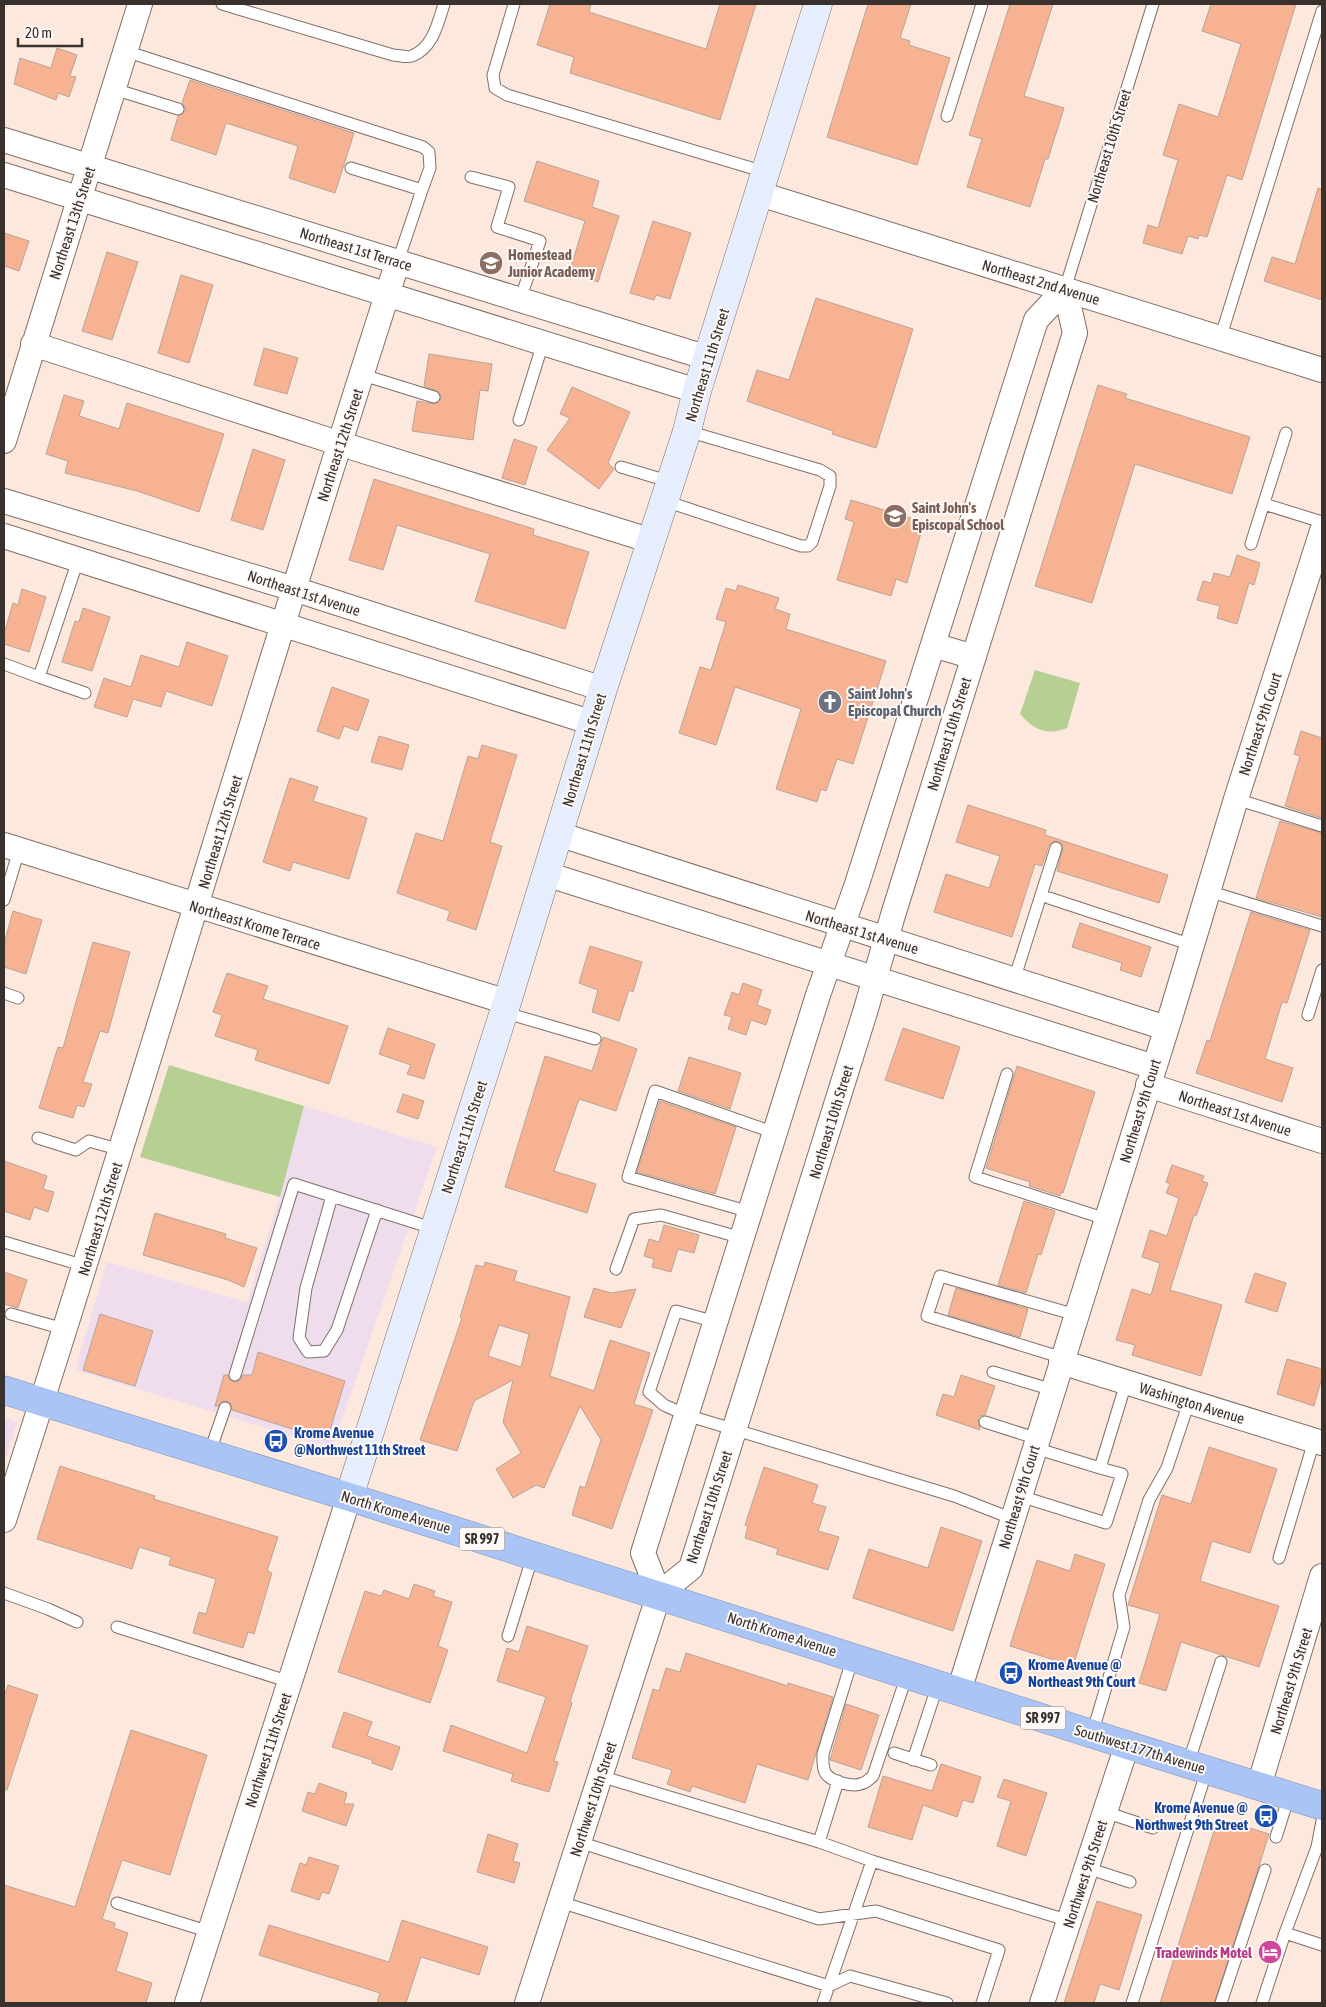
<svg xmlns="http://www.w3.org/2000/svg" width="1326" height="2007" font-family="'Asap Condensed',sans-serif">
<rect width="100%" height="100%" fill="#fde8de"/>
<path fill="#efddee" d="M 304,1106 L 437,1147 L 332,1448 L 75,1370 L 107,1262 L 247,1302 L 280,1197 Z
M 4,1418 L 17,1422 L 4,1464 Z"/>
<path fill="#b6cf93" d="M 1035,670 L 1080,683 L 1067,728 C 1047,736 1034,730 1020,714 Z
M 169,1065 L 304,1106 L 280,1197 L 140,1157 Z"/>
<path fill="#f6b291" stroke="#b8a49b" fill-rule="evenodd" d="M 550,4 L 591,4 L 589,12 L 706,49 L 720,4 L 756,4 L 720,120 L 570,73 L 574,57 L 537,45 Z
M 868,4 L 911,4 L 900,38 L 910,41 L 909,45 L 950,58 L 917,165 L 827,137 Z
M 1010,4 L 1053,4 L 1024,96 L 1064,108 L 1048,159 L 1045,159 L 1030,207 L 967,187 L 982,139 L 969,135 Z
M 1211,4 L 1296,4 L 1242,180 L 1227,175 L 1207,237 L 1199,235 L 1198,239 L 1188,236 L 1182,254 L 1143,243 L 1148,225 L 1158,228 L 1178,160 L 1163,155 L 1179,104 L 1218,117 L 1241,44 L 1202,31 Z
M 57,48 L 77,55 L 70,76 L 76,77 L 69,97 L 58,93 L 56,100 L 14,84 L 20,58 L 51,68 Z
M 190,80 L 354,133 L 335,193 L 289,178 L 298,146 L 226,123 L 216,155 L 171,140 L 178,116 L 185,112 L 185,107 L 182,103 Z
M 537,161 L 599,181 L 592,207 L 619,216 L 598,282 L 569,273 L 585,221 L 524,201 Z
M 1318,188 L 1322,189 L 1322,300 L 1264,281 L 1272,257 L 1295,264 Z
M 653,221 L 691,233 L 670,299 L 656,295 L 654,300 L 630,293 Z
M 4,233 L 29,241 L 19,271 L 4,266 Z
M 107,252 L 138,262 L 112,340 L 82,331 Z
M 181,275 L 213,285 L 189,363 L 158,353 Z
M 816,298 L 913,329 L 876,448 L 832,434 L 833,431 L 747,401 L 757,370 L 789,380 Z
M 264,348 L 298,358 L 287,394 L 254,385 Z
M 429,354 L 492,364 L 488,391 L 480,390 L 473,440 L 412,431 L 417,401 L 435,404 L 441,399 L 439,392 L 424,386 Z
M 1098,385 L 1127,394 L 1125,398 L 1250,437 L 1232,494 L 1135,464 L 1092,603 L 1035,586 Z
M 572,387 L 630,412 L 608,463 L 614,469 L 599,489 L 547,450 L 570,418 L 560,414 Z
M 64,395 L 84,401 L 79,416 L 119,429 L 127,403 L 224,434 L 199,512 L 137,491 L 65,473 L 68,461 L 46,454 Z
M 514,439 L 537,447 L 525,485 L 502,478 Z
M 253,449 L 285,460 L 263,530 L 231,520 Z
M 374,479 L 534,529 L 533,535 L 589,552 L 565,629 L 475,601 L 490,554 L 397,525 L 383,570 L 349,560 Z
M 851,500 L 924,522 L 907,583 L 896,579 L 891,596 L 837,580 L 854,522 L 845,519 Z
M 1237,555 L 1260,563 L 1254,585 L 1249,583 L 1237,624 L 1217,618 L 1220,606 L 1197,600 L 1203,581 L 1211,583 L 1214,573 L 1230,577 Z
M 738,585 L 779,598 L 775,609 L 790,614 L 786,629 L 886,661 L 853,764 L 837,759 L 826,791 L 821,789 L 817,802 L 776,789 L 801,709 L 735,687 L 716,745 L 679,733 L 700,667 L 711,670 L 726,622 L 716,619 L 726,588 L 736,591 Z
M 22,589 L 46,597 L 29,652 L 4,644 L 4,634 L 13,603 L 18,605 Z
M 83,608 L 110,617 L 92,671 L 62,662 L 75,621 L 79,622 Z
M 187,642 L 228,656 L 212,706 L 166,691 L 161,707 L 133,699 L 127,717 L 94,707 L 104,678 L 131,687 L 141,655 L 179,667 Z
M 332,687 L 369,700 L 358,731 L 344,726 L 339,739 L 317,731 Z
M 1301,731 L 1322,738 L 1322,818 L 1285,806 L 1300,756 L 1294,754 Z
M 379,736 L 409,745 L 402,770 L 371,762 Z
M 482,745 L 517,755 L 490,842 L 502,846 L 476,930 L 447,920 L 450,911 L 397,893 L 416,833 L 443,841 L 468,756 L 478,759 Z
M 290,778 L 318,787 L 313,801 L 367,818 L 349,879 L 293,862 L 290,871 L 263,862 Z
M 968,805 L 1046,830 L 1045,835 L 1168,875 L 1159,903 L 1057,871 L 1063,847 L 1061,843 L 1055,841 L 1049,845 L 1042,866 L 1035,864 L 1012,937 L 934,912 L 946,874 L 989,888 L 1000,856 L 956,842 Z
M 1280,821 L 1322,833 L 1322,917 L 1256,898 Z
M 13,911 L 42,920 L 26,974 L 4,967 L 4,944 Z
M 1251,912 L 1310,930 L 1287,1003 L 1282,1002 L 1265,1059 L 1293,1068 L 1282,1102 L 1196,1073 L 1207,1040 L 1210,1041 Z
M 1080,923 L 1151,947 L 1141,977 L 1120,970 L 1122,963 L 1072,947 Z
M 93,942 L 130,952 L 108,1033 L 100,1031 L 83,1082 L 92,1084 L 84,1107 L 77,1105 L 73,1118 L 39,1108 L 58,1047 L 63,1048 Z
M 590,946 L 642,962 L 633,992 L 629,990 L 619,1021 L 592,1012 L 598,990 L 579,983 Z
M 227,973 L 268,986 L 263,999 L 348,1026 L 329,1084 L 255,1060 L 258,1050 L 215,1036 L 222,1015 L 213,1012 Z
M 743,983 L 762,990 L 757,1005 L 771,1010 L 766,1025 L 751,1020 L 746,1035 L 728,1029 L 732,1017 L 724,1015 L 732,992 L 739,995 Z
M 388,1028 L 435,1044 L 424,1079 L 407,1074 L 411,1065 L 379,1054 Z
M 903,1028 L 960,1047 L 943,1099 L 885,1080 Z
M 603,1037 L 637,1049 L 616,1111 L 579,1099 L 554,1171 L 596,1184 L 587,1213 L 505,1187 L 545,1056 L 592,1071 Z
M 689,1057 L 741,1073 L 730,1109 L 678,1091 Z
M 1017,1066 L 1095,1092 L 1063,1193 L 1061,1192 L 1060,1196 L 1029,1186 L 1030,1182 L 986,1168 Z
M 403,1094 L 424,1101 L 418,1119 L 397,1112 Z
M 660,1101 L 736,1127 L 715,1194 L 637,1172 Z
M 4,1161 L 47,1176 L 43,1189 L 54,1192 L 48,1212 L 34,1207 L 30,1220 L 4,1211 Z
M 1172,1165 L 1204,1176 L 1202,1181 L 1208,1183 L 1196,1216 L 1194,1215 L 1170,1290 L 1222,1305 L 1201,1376 L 1132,1355 L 1135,1345 L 1116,1340 L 1132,1289 L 1151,1295 L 1160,1263 L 1142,1257 L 1150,1230 L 1167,1236 L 1179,1198 L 1166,1193 L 1170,1184 L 1166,1182 Z
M 1024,1201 L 1055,1211 L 1041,1255 L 1038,1254 L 1026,1293 L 998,1285 Z
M 155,1213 L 226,1234 L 225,1238 L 257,1248 L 244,1287 L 228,1280 L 143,1255 Z
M 664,1225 L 699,1235 L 694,1253 L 678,1249 L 671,1272 L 652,1267 L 654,1259 L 644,1256 L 649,1239 L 659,1242 Z
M 485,1262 L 517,1271 L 514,1281 L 570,1297 L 550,1376 L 594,1391 L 610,1340 L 650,1353 L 634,1404 L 653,1410 L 612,1529 L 572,1515 L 580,1486 L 585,1488 L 601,1440 L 580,1406 L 544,1488 L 536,1485 L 513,1498 L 496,1469 L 521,1453 L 503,1422 L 513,1380 L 474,1401 L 457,1451 L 420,1440 L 462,1318 L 460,1317 L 476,1265 L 484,1267 ZM 499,1325 L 529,1334 L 521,1367 L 488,1356 Z
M 4,1272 L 27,1280 L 18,1308 L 4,1304 Z
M 1255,1273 L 1286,1283 L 1277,1312 L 1245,1302 Z
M 594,1288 L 611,1293 L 636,1289 L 621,1328 L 584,1317 Z
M 956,1288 L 1028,1309 L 1020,1337 L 948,1315 Z
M 100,1314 L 153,1331 L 135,1386 L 83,1370 Z
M 258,1352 L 345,1381 L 327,1440 L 232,1410 L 231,1404 L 227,1401 L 221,1402 L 218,1406 L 215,1406 L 224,1375 L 228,1375 L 230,1380 L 236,1382 L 240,1380 L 243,1375 L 252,1375 Z
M 1287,1359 L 1322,1369 L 1322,1377 L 1314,1406 L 1277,1394 Z
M 961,1375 L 995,1386 L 985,1415 L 980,1416 L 978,1419 L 980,1430 L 936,1415 L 943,1394 L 954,1397 Z
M 1209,1447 L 1277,1469 L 1250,1553 L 1212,1541 L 1200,1581 L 1279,1606 L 1259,1667 L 1181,1642 L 1166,1691 L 1139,1683 L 1160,1614 L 1128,1605 L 1162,1495 L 1191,1504 Z
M 60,1466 L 155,1496 L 154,1499 L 278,1537 L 267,1571 L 272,1573 L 254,1634 L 248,1632 L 243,1648 L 193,1633 L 199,1612 L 206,1614 L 216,1579 L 169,1565 L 171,1557 L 139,1547 L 132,1569 L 37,1539 Z
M 764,1467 L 818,1485 L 812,1503 L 826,1507 L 818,1531 L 839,1537 L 828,1570 L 776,1554 L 778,1549 L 745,1538 L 748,1526 L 745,1525 Z
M 941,1527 L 982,1541 L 953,1631 L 853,1598 L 869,1549 L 928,1568 Z
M 1075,1554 L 1105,1564 L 1073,1666 L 1010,1646 L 1037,1560 L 1070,1571 Z
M 414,1584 L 435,1591 L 433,1596 L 452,1602 L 438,1646 L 448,1650 L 430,1703 L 338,1672 L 365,1591 L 381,1596 L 384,1590 L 409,1599 Z
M 527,1626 L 588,1646 L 570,1702 L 572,1703 L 554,1761 L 558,1762 L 549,1792 L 511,1781 L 513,1774 L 443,1751 L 451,1725 L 527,1753 L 546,1697 L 497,1681 L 507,1648 L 519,1652 Z
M 686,1653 L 788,1686 L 788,1683 L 833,1697 L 808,1780 L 757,1764 L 745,1803 L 692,1786 L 690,1792 L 667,1784 L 672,1770 L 632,1758 L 653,1689 L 659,1691 L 666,1668 L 680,1672 Z
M 8,1685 L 38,1695 L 7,1790 L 4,1790 L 4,1697 Z
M 846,1704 L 879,1715 L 861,1770 L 830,1760 Z
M 344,1712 L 372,1722 L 367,1736 L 400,1747 L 392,1770 L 372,1763 L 372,1760 L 332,1747 Z
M 131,1730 L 207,1755 L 170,1875 L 122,1860 L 102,1919 L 115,1923 L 114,1928 L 128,1933 L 116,1971 L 152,1983 L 146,2003 L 4,2003 L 4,1885 L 75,1907 Z
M 941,1764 L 981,1777 L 973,1803 L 963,1800 L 957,1817 L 923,1805 L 912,1840 L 868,1827 L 883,1776 L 932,1791 Z
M 1004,1779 L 1047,1793 L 1026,1856 L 997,1846 L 1011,1801 L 997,1797 Z
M 319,1783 L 347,1793 L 344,1804 L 354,1804 L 346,1826 L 302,1811 L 308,1792 L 315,1794 Z
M 1218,1818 L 1269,1834 L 1259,1866 L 1214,2003 L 1160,2003 Z
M 488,1834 L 518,1844 L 513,1861 L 520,1863 L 514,1883 L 477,1872 Z
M 309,1857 L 339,1866 L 329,1894 L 322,1892 L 319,1900 L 291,1891 L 300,1863 L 306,1865 Z
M 1097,1901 L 1142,1915 L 1119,1990 L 1100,1984 L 1094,2003 L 1064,2003 Z
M 402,1920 L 488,1947 L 479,1975 L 421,1957 L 406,2003 L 377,2003 L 380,1993 L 259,1955 L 269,1925 L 389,1962 Z"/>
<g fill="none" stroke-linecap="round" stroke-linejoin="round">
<g stroke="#816f66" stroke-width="13">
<path id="lane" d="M 222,4 L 393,55 C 398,55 407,58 412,56 C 433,48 438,23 444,4
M 514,4 L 493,75 L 495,88 L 507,95 L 765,172
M 125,51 L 423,147 L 429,152 L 430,168 L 422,190
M 114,89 L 178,109
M 947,116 L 982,4
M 351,168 L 422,190 L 398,261
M 471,177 L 509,187 L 497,227 L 540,241 L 520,300
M 1065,289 L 1153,4
M 1220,339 L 1322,11
M 363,375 L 434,397
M 519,420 L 543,343
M 621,467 L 671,482
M 665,501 L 801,546 L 808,546 L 812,542 L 830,486 L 830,476 L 820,470 L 687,431
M 1264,504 L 1322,522
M 1251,544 L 1286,433
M 4,664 L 39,677 L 78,560
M 39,677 L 85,693
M 1236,799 L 1322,826
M 1208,891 L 1322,926
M 1049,898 L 1192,945
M 4,900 L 19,850
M 1014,980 L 1056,848
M 4,993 L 18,998
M 503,1012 L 595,1039
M 1308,1015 L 1322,970
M 1007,1074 L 975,1177 L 1106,1219
M 38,1138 L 76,1150 L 89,1141 L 121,1150
M 332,1196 L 306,1288 L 299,1338 L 308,1352 L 324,1351 L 337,1330 L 377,1210
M 750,1212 L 628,1177 L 655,1091 L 775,1133
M 4,1242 L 85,1266
M 616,1269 L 634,1219 L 661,1215 L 742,1238
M 11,1314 L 64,1329
M 716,1322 L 676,1311 L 649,1392 L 664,1405 L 686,1415 L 954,1496 L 1013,1519
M 1063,1358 L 927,1316 L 940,1276 L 1076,1315
M 993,1372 L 1053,1390
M 235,1375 L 294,1184 L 435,1229
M 985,1422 L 1038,1439
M 1035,1448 L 1100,1468 L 1126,1383
M 209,1454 L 225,1408
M 1020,1496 L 1106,1523 L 1122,1474 L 1100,1468
M 1279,1558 L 1314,1441
M 4,1593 L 48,1609 L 77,1622
M 117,1627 L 290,1682
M 508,1636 L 533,1555
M 853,1657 L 823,1754 C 823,1760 822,1768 826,1774 C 832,1782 854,1788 863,1783 C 867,1782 870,1778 873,1776 L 907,1675
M 1092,1734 L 1124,1627 L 1119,1595 L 1149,1500 L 1167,1468 L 1189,1402
M 894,1753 L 931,1765
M 913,1760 L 938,1684
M 1188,1764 L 1221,1662
M 600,1776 L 819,1842 L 872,1861 L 823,2003
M 1105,1812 L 1153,1828
M 1322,1821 L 1317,1847 L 1285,1933 L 1322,1945
M 1276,1837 L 1289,1796
M 579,1842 L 819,1919 L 876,1911 L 999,1950 L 982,2003
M 819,1842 L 838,1781
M 872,1861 L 1070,1921
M 1087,1868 L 1130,1882
M 560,1902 L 829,1986 L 850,1976 L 947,2003
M 117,1903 L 210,1932
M 1132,2003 L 1207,1770
M 1221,2003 L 1265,1870
M 1262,2003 L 1285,1933"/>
</g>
<g stroke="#816f66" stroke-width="26">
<path id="street" d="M 4,140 L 708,358
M 4,175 L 697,391
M 760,194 L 1322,370
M 1065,289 L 1075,333 L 893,915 L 866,1009 L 691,1568 L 659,1594 L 643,1553 L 818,995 L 857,884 L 1036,320 Z
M 33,344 L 341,444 L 652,541
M 4,441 L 140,4
M 4,501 L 294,589 L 603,689
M 4,536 L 593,723
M 933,645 L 974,657
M 558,834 L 1166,1028
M 4,845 L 507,1002
M 546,874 L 1154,1067
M 1148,1085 L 1322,1141
M 1061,1362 L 1322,1443
M 4,1520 C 139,1101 262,680 398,261
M 959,1691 L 1173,1008 L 1236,799 L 1322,531
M 1259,1786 L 1322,1576
M 187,2003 L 349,1497
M 527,2003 L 659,1594
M 1042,2003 L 1127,1745"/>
</g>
<g stroke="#816f66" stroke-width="29">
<path id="secondary" d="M 349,1497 L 507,1002 L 603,689 L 687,431 L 697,391 L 818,4"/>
</g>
<g stroke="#8291b0" stroke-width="29">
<path id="highway" d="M 4,1390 L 349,1497 L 1127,1745 L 1322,1806"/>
</g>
<use href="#lane" stroke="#fff" stroke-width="11"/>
<use href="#street" stroke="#fff" stroke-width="24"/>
<use href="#secondary" stroke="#e6edfc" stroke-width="28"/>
<use href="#highway" stroke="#aac4f6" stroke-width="28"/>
</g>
<defs>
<g id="school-disc" transform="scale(1.25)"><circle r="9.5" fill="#8d6e63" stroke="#fef9f7"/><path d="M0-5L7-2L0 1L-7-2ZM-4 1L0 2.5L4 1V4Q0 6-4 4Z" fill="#fff"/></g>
<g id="church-disc" transform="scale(1.25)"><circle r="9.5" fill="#6b7280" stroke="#fef9f7"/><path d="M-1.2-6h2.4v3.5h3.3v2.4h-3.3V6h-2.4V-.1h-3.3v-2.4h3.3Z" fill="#fff"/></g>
<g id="bus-disc" transform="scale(1.25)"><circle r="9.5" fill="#1a4fb4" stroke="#fef9f7"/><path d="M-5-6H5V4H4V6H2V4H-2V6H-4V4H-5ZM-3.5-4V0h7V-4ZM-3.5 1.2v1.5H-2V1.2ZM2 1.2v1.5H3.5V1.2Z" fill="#fff"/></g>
<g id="hotel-disc" transform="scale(1.25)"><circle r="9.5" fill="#d1479c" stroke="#fef9f7"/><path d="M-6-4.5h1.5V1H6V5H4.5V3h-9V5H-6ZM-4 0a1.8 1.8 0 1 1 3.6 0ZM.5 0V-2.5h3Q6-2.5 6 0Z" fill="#fff"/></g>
</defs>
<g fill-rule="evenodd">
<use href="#school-disc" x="491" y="263"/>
<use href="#school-disc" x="895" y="516"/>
<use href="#church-disc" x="830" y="702"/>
<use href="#bus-disc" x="276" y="1441"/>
<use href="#bus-disc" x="1011" y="1673"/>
<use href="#bus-disc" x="1266" y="1816"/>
<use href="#hotel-disc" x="1270" y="1952"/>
</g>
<g text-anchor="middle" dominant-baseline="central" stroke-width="4" stroke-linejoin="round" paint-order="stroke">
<g fill="#fef9f7" stroke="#746d6a" stroke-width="1">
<rect x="459.5" y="1527.5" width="45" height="23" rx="4"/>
<rect x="1020.5" y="1706.5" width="45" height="23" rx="4"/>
</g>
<g font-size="14" font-weight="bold" fill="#39312d">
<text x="482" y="1539">SR 997</text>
<text x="1043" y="1718">SR 997</text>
</g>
<g font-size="15" fill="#39312d" stroke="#fef9f7">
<text transform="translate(1109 146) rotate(-73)">Northeast 10th Street</text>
<text transform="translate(72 223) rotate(-72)">Northeast 13th Street</text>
<text transform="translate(356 249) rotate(17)">Northeast 1st Terrace</text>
<text transform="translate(1041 282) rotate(17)">Northeast 2nd Avenue</text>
<text transform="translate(707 365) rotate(-73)">Northeast 11th Street</text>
<text transform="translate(340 445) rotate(-72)">Northeast 12th Street</text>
<text transform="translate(304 593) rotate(18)">Northeast 1st Avenue</text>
<text transform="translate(1260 724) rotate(-72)">Northeast 9th Court</text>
<text transform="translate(949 734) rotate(-73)">Northeast 10th Street</text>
<text transform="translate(584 750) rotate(-73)">Northeast 11th Street</text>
<text transform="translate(220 832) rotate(-73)">Northeast 12th Street</text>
<text transform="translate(255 925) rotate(17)">Northeast Krome Terrace</text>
<text transform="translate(862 932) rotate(17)">Northeast 1st Avenue</text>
<text transform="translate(1140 1111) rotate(-73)">Northeast 9th Court</text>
<text transform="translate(1235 1113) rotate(18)">Northeast 1st Avenue</text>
<text transform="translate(831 1122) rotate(-73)">Northeast 10th Street</text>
<text transform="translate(464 1137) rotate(-72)">Northeast 11th Street</text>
<text transform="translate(100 1219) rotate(-73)">Northeast 12th Street</text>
<text transform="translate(1192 1403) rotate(17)">Washington Avenue</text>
<text transform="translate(1019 1497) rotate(-73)">Northeast 9th Court</text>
<text transform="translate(709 1507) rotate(-72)">Northeast 10th Street</text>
<text transform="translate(396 1512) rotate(17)">North Krome Avenue</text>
<text transform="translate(782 1634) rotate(18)">North Krome Avenue</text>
<text transform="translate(1291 1681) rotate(-73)">Northeast 9th Street</text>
<text transform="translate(1140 1749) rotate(17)">Southwest 177th Avenue</text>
<text transform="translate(268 1750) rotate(-72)">Northwest 11th Street</text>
<text transform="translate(593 1799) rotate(-72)">Northwest 10th Street</text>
<text transform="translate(1085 1874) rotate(-72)">Northwest 9th Street</text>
</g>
<g font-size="15" font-weight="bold" fill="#785e54" stroke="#fef9f7" text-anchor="start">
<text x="508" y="254">Homestead<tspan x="508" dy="17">Junior Academy</tspan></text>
<text x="912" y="507">Saint John's<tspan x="912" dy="17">Episcopal School</tspan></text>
</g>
<g font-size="15" font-weight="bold" fill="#5b616d" stroke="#fef9f7" text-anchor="start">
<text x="848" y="693">Saint John's<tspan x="848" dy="17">Episcopal Church</tspan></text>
</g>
<g font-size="15" font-weight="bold" fill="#164399" stroke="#fef9f7" text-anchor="start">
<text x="294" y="1432">Krome Avenue<tspan x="294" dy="17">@Northwest 11th Street</tspan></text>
<text x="1028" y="1664">Krome Avenue @<tspan x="1028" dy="17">Northeast 9th Court</tspan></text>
<text x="1248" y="1807" text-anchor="end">Krome Avenue @<tspan x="1248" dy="17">Northwest 9th Street</tspan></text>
</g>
<g font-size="15" font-weight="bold" fill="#b23c85" stroke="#fef9f7" text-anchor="end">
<text x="1252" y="1952">Tradewinds Motel</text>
</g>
</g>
<rect width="1326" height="2007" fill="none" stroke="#39312d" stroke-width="10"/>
<path d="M18 38v8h64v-8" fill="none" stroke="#39312d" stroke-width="2.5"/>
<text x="25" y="38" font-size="15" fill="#39312d" stroke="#fef9f7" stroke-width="4" paint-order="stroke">20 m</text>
</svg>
